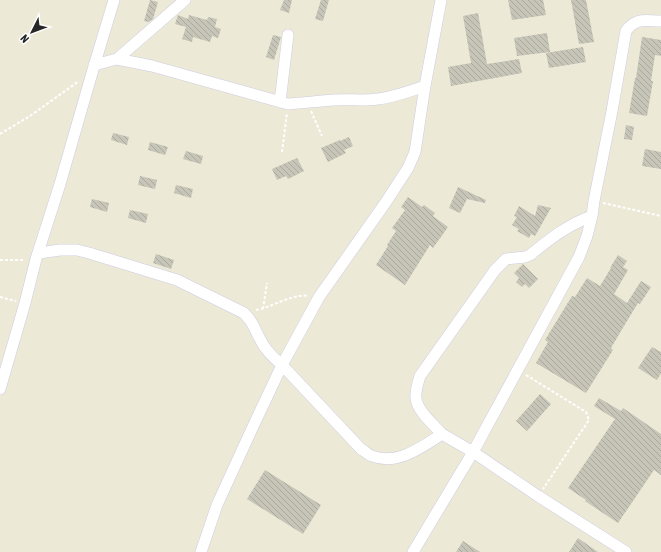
<svg xmlns="http://www.w3.org/2000/svg" width="661" height="552" font-family="'Asap Condensed',sans-serif">
<defs>
<pattern id="building-back-hatch" width="6" height="6" patternUnits="userSpaceOnUse"><rect width="6" height="6" fill="#c6c5b7"/><path d="M-1 5l2 2M0 0l6 6M5-1l2 2" fill="none" stroke="#aaa99d"/></pattern>
</defs>
<rect width="100%" height="100%" fill="#ece9d7"/>
<path fill="url(#building-back-hatch)" d="M 150,0 L 158,2 L 153,19 L 149,22 L 144,21 Z
M 284,0 L 292,0 L 289,13 L 280,10 Z
M 321,0 L 329,0 L 323,21 L 315,19 Z
M 508,0 L 543,0 L 546,15 L 512,20 Z
M 571,0 L 586,0 L 594,42 L 579,44 Z
M 478,13 L 487,64 L 519,59 L 522,73 L 451,86 L 448,67 L 471,63 L 463,16 Z
M 178,15 L 188,19 L 189,15 L 207,20 L 208,17 L 217,19 L 215,27 L 221,29 L 218,38 L 212,36 L 210,42 L 193,37 L 192,42 L 182,39 L 186,27 L 175,24 Z
M 547,33 L 550,52 L 517,56 L 514,38 Z
M 273,35 L 281,37 L 274,60 L 266,57 Z
M 642,37 L 661,40 L 661,56 L 655,55 L 651,81 L 653,81 L 647,116 L 629,113 L 635,78 L 636,78 Z
M 583,47 L 586,62 L 549,68 L 546,53 Z
M 626,125 L 634,127 L 632,140 L 624,139 Z
M 113,133 L 129,137 L 127,145 L 111,140 Z
M 349,137 L 353,146 L 344,150 L 346,153 L 328,162 L 321,148 L 340,140 L 340,141 Z
M 150,142 L 168,147 L 165,155 L 148,150 Z
M 645,149 L 661,152 L 661,169 L 642,166 Z
M 186,151 L 203,156 L 201,164 L 183,159 Z
M 297,158 L 304,171 L 288,179 L 286,176 L 277,180 L 272,169 Z
M 140,176 L 157,180 L 155,189 L 138,185 Z
M 176,185 L 193,189 L 191,198 L 174,193 Z
M 458,187 L 486,200 L 485,203 L 467,199 L 460,213 L 449,208 Z
M 408,197 L 422,207 L 424,205 L 435,213 L 433,216 L 448,227 L 433,248 L 430,245 L 405,285 L 376,265 L 388,246 L 387,245 L 396,231 L 392,228 L 405,210 L 401,207 Z
M 92,199 L 109,203 L 107,212 L 90,207 Z
M 538,205 L 551,208 L 535,236 L 531,234 L 529,238 L 517,231 L 519,229 L 512,225 L 517,217 L 514,216 L 519,206 L 535,216 Z
M 130,210 L 148,214 L 146,223 L 128,218 Z
M 156,254 L 174,260 L 171,269 L 153,263 Z
M 618,255 L 627,261 L 623,267 L 628,270 L 614,294 L 627,303 L 641,281 L 651,287 L 640,304 L 638,303 L 624,326 L 611,348 L 613,350 L 586,393 L 536,363 L 548,342 L 545,340 L 572,296 L 575,297 L 587,278 L 600,286 L 611,268 L 610,268 Z
M 523,264 L 538,279 L 529,288 L 525,284 L 522,287 L 516,282 L 519,278 L 514,273 Z
M 652,347 L 661,352 L 661,373 L 657,380 L 638,368 Z
M 540,394 L 551,404 L 527,431 L 516,421 Z
M 599,398 L 621,411 L 623,408 L 661,434 L 661,475 L 654,470 L 618,523 L 585,501 L 586,500 L 568,488 L 615,419 L 594,406 Z
M 265,470 L 321,505 L 303,534 L 247,499 Z
M 578,538 L 598,552 L 569,552 Z
M 463,541 L 480,552 L 456,552 Z"/>
<g fill="none" stroke-linecap="round" stroke-linejoin="round">
<g stroke="#cecce2" stroke-width="12">
<path id="minor" d="M 117,59 L 152,66 L 288,104 C 304,103 319,101 334,100 C 349,99 363,101 378,99 C 394,97 410,91 425,86
M 94,65 L 117,59 L 185,0
M 280,102 L 288,35
M 39,253 L 60,250 L 77,250 L 89,253 L 177,280 L 244,313 C 255,324 253,327 260,339 C 265,350 273,357 282,365 L 361,449 C 365,451 368,455 372,456 C 397,466 422,447 442,434 L 473,452 L 538,496 L 626,552
M 0,389 L 25,303 L 36,259 L 60,184 L 92,73 L 114,0
M 442,434 C 434,425 417,411 416,398 C 415,391 418,383 420,376 L 495,270 L 506,259 L 525,257 L 530,255 C 550,239 567,225 592,216
M 201,552 L 217,505 L 250,433 L 282,365 L 319,297 L 386,202 L 408,168 L 415,152 L 425,86 L 441,0
M 413,552 L 473,452 L 579,257 L 587,236 L 592,216 L 594,201 L 612,111 L 626,31 C 636,17 645,21 661,21"/>
</g>
<path stroke="#fff" stroke-width="2" stroke-dasharray="3 2" stroke-linecap="butt" d="M 311,111 L 322,136
M 0,134 L 30,116 L 79,81
M 282,152 L 287,113
M 603,203 L 661,216
M 0,260 L 25,260
M 0,297 L 16,301
M 263,309 L 267,283
M 256,310 C 273,307 293,293 309,296
M 526,375 L 586,412 L 589,420 L 543,489"/>
<use href="#minor" stroke="#fff" stroke-width="11"/>
</g>
<g transform="translate(32 32) rotate(228)" stroke="#ffffff" stroke-width="3" paint-order="stroke">
<path d="M0-3L7 15L0 10L-7 15Z" fill="#272727"/>
<text y="-6" font-size="11" font-weight="bold" text-anchor="middle" fill="#272727">N</text>
</g>
</svg>
